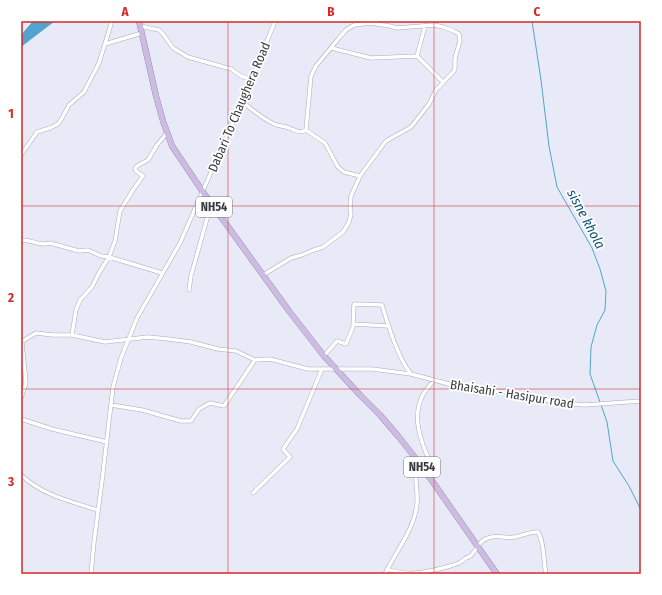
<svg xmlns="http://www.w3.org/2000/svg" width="662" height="595" font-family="'Fira Sans Condensed',sans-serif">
<rect width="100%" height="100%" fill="#e8eaf7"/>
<path fill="#50a4cf" d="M 33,21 L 55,21 L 21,47 L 21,35 Z"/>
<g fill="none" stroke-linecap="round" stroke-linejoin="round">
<path stroke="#50a4cf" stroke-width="1" d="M 532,21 L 541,80 L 549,146 L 557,187 L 592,248 L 600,269 L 606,291 L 605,310 L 597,325 L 591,347 L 590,374 L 600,402
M 601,405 L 607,422 L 613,461 L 629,486 L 641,510"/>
<g stroke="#a9abb7" stroke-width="4.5">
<path id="minor" d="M 140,26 L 159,30 L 163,34 L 173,48 L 188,57 L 231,69 L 241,76 L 252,80
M 105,44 L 142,33
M 331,48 L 371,58 L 417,56 L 425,26
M 417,56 L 443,82
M 243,102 C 252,110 262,118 274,124 C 278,126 284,126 289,128 C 295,130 300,134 306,130 L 311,76 L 316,66 L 339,38 L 346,30 L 354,25 L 370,23 L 390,26 L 397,28 L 434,25 L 443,27 L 454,31 L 459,34 L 460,41 L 455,58 L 455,67 L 454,71 L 436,90 L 429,104 L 411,127 L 386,141 L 360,176 L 351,196 L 350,208 L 351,214 L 349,222 L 343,232 L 323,247 L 311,251 L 302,255 L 291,258 L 263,275
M 306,130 L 325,143 L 338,167 L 344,172 L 360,176
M 21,155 L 37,132 L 50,128 L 58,124 L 62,118 L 69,105 L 84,92 L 99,63 L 112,21
M 21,240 C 31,239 40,247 50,243 L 79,251 L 88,250 L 101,256 L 109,257 L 162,273
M 189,290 L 191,276 L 211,204
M 353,324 L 388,326
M 72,335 L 76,310 L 80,300 L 92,287 L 99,273 L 109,257 L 115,241 L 120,211 L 133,190 L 143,176 L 136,171 L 135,169 L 137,166 L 148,160 L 157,145 L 167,133
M 21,342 L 36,333 L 53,335 L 72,335 L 105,342 L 148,337 L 168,339 L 191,342 L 218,349 L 236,351 L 255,360 L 270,359 L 308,369 L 372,369 L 411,374 L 468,389 L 504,392 L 554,402 L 584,405 L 641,401
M 324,356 L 337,341 L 346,344 L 353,327 L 354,304 L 382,305 C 388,325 398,358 411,374
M 21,398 L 26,383 L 22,343
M 111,405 L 142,410 L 181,421 L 191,421 L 199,409 L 210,403 L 224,406 L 255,360
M 21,419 L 52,429 L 107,442
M 21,475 C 42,495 72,502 98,510
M 253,493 L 290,457 L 283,449 L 297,429 L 322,369
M 387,569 C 408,577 429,572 450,566 C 457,564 461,563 466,558 C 469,557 472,555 473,553 C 478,547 479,541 488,538 C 497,534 506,539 515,537 C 523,536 530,531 538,532 C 545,544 543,560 546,574
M 91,574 L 94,542 L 102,481 L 113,387 L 121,358 L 137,318 L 180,243 L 237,113 L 243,102 L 275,21
M 385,574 C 396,551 415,529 417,503 C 418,492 415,482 416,472 L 421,465 L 430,462 C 420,440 411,415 424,393 C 427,388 431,384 434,380"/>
</g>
<g stroke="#83729c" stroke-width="6">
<path id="primary" d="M 139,21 L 156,96 L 163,121 L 172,146 L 203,192 L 289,311 L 324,356 L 360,395 L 380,415 L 398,436 L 421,465 L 497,574"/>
</g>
<use href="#minor" stroke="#fff" stroke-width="3.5"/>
<use href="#primary" stroke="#cdbce2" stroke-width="5.5"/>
</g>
<path fill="none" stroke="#d62828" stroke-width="1" stroke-opacity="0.55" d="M 228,21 L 228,574M 434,21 L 434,574M 21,206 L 641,206M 21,389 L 641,389"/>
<g text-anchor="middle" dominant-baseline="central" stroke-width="3.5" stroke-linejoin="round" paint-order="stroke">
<g fill="#fff" stroke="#757679" stroke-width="1">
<rect x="196" y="197" width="36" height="20" rx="3"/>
<rect x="404" y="457" width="36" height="20" rx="3"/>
</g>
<g font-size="12" font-weight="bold" fill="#3a3b40">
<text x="214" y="207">NH54</text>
<text x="422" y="467">NH54</text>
</g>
<g font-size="13" fill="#3a3b40" stroke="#fff">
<text transform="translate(239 107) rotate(-67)">Dabari To Chaughera Road</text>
<text transform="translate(512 394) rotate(9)">Bhaisahi - Hasipur road</text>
</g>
<g font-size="14" font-style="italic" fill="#0f5370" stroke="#fff">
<text transform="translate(586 219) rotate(62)">sisne khola</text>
</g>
</g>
<rect width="662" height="595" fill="none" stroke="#ffffff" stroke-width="44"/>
<rect x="22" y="22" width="618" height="551" fill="none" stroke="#d62828" stroke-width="1.5"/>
<g font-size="13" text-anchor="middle" font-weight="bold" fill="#d62828">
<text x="125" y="16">A</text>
<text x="331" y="16">B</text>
<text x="537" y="16">C</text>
<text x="11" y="118">1</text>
<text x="11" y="302">2</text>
<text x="11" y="486">3</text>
</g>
</svg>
